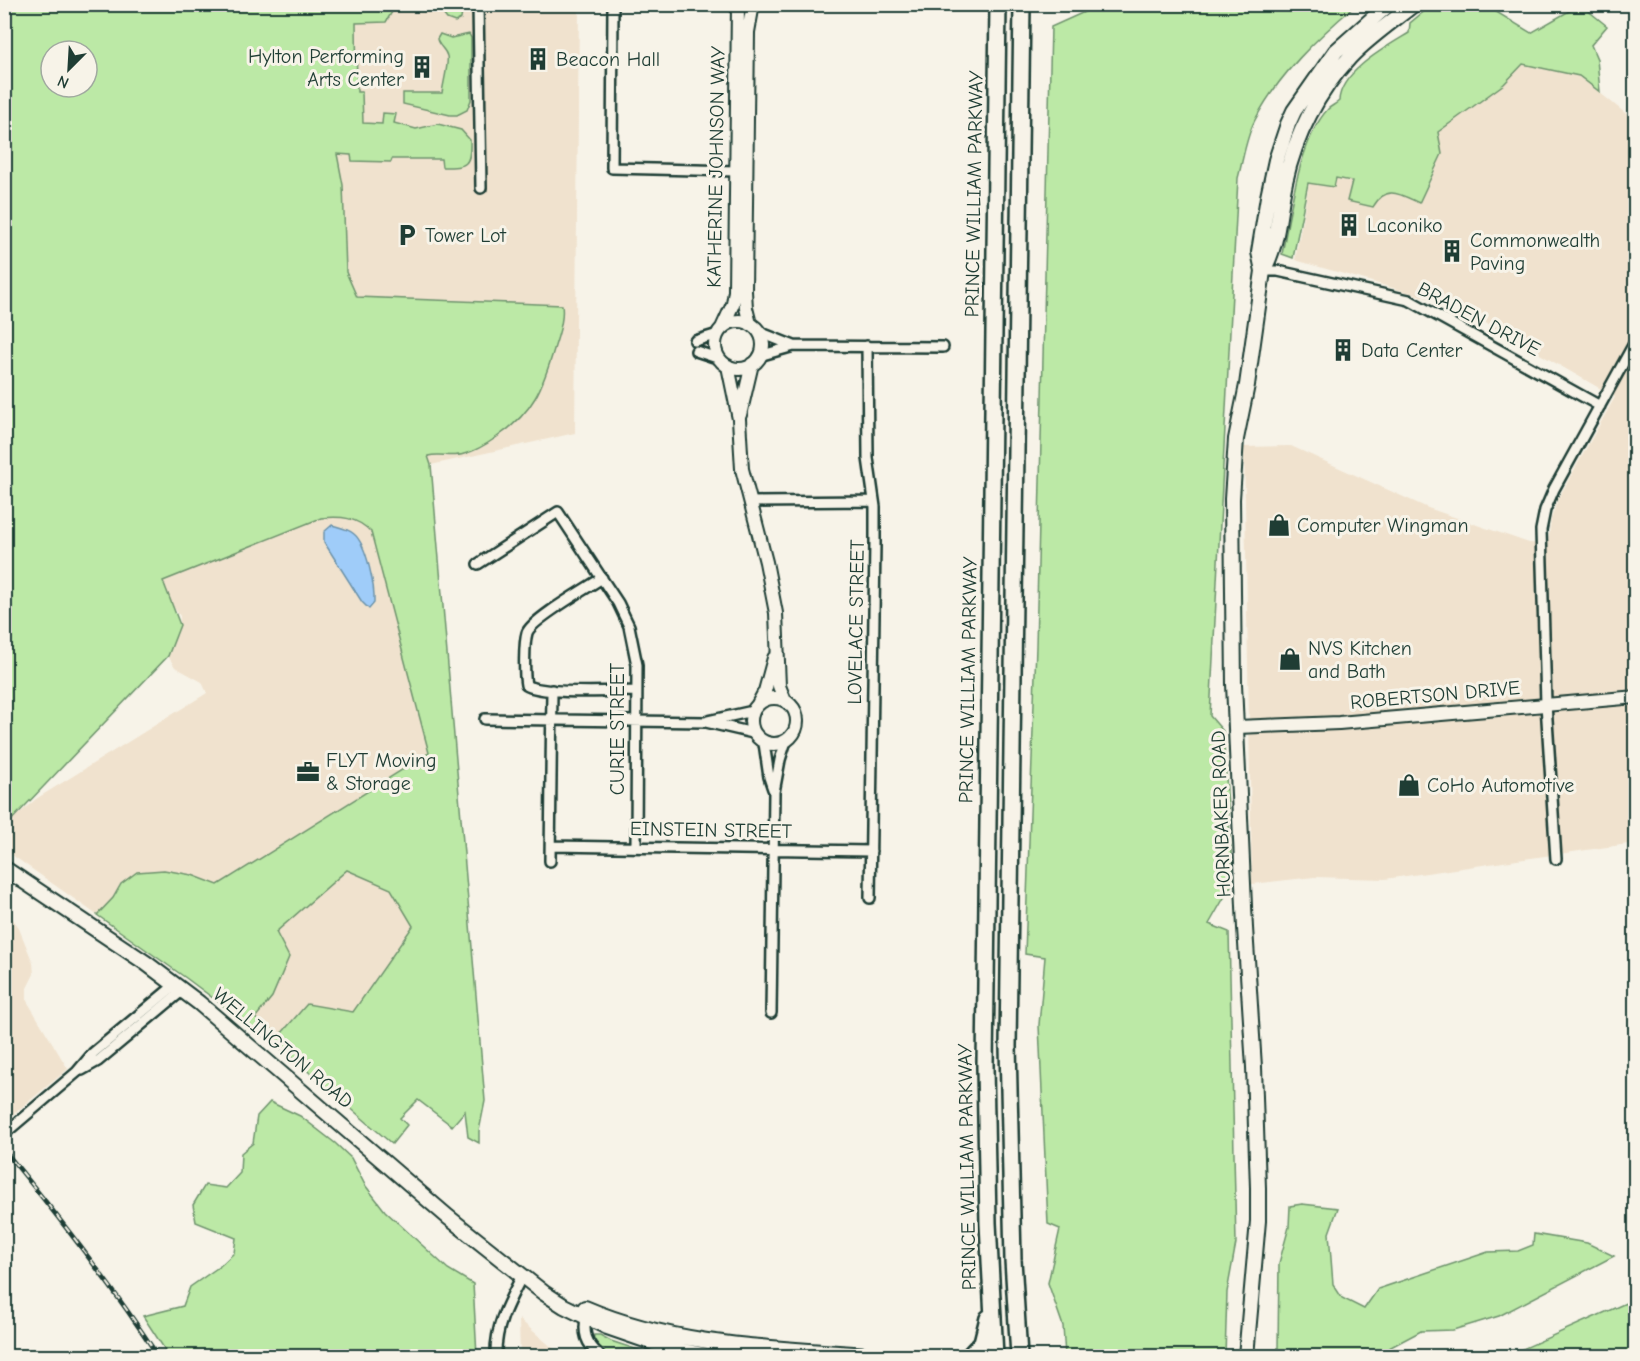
<svg xmlns="http://www.w3.org/2000/svg" width="1640" height="1361" font-family="'Comic Neue',sans-serif">
<rect width="100%" height="100%" fill="#f7f3e8"/>
<filter id="ink" filterUnits="userSpaceOnUse"><feTurbulence type="fractalNoise" baseFrequency=".0167" numOctaves="2"/><feDisplacementMap in="SourceGraphic" scale="12" xChannelSelector="R" yChannelSelector="G"/><feConvolveMatrix kernelMatrix="1 2 1 2 8 2 1 2 1" color-interpolation-filters="sRGB"/></filter>
<g filter="url(#ink)">
<path fill="#f0e2ce" d="M 328,5 L 579,5 L 575,433 L 431,465 L 413,418 L 346,272 L 343,185 L 331,127 Z
M 1523,64 L 1579,76 L 1635,121 L 1635,843 L 1385,879 L 1314,877 L 1252,884 L 1244,447 L 1291,446 L 1428,508 L 1529,543 L 1548,544 L 1551,519 L 1558,499 L 1615,397 L 1456,306 L 1295,260 L 1313,161 L 1427,188 L 1442,154 L 1438,132 L 1504,84 Z
M 343,517 L 362,523 L 371,532 L 430,753 L 218,885 L 192,875 L 121,884 L 113,898 L 97,915 L 5,850 L 5,826 L 36,799 L 207,693 L 202,682 L 175,667 L 168,656 L 170,643 L 177,635 L 180,625 L 180,616 L 167,598 L 162,581 L 321,518 Z
M 347,869 L 391,889 L 413,925 L 353,1012 L 307,1004 L 281,1036 L 254,1018 L 272,997 L 276,932 Z
M 5,909 L 18,926 L 33,963 L 34,974 L 27,988 L 27,1001 L 68,1069 L 5,1121 Z
M 519,1319 L 562,1356 L 520,1356 Z"/>
<path fill="#bce9a6" stroke="#6e936d" stroke-width="1.5" fill-rule="evenodd" d="M 5,4 L 396,5 L 386,22 L 356,23 L 357,92 L 362,92 L 363,123 L 382,124 L 383,113 L 396,114 L 394,123 L 416,129 L 438,124 L 461,130 L 470,140 C 471,166 467,167 442,167 L 441,159 L 392,159 L 391,162 L 352,161 L 351,155 L 337,154 L 343,185 L 346,272 L 357,297 L 562,305 C 564,319 559,333 555,346 C 543,387 534,412 497,437 C 487,444 476,451 464,454 C 452,458 440,453 428,456 L 431,465 L 485,1101 L 479,1131 L 479,1143 L 468,1137 L 465,1111 L 452,1126 L 418,1100 L 400,1118 L 407,1125 L 392,1144 L 288,1054 L 186,978 L 97,915 L 113,898 L 121,884 L 137,872 L 164,870 L 192,875 L 218,885 L 429,753 L 371,532 C 357,517 341,516 321,518 L 163,581 L 180,625 L 168,656 L 5,827 ZM 51,51 L 87,51 L 87,87 L 51,87 ZM 347,870 L 391,889 L 413,926 L 353,1012 L 307,1004 L 280,1035 L 255,1018 L 272,997 L 289,957 L 276,932 Z
M 1102,4 L 1356,5 C 1318,37 1278,75 1255,120 C 1246,137 1243,160 1238,178 L 1210,716 L 1223,731 L 1233,882 L 1209,924 L 1229,932 L 1236,1243 L 1227,1292 L 1225,1356 L 1065,1356 L 1063,1326 L 1048,1283 L 1060,1229 L 1048,1224 L 1039,1025 L 1045,957 L 1025,954 L 1036,647 L 1051,27 Z
M 1433,4 L 1485,5 L 1531,33 L 1578,6 L 1577,5 L 1581,5 L 1607,26 L 1591,45 L 1597,59 L 1600,92 L 1579,76 L 1523,64 L 1504,84 L 1438,132 L 1442,154 L 1419,203 C 1400,194 1386,184 1373,207 L 1347,201 L 1352,181 L 1336,178 L 1334,187 L 1308,183 L 1293,258 L 1282,254 C 1290,214 1299,140 1328,109 C 1331,106 1336,104 1339,101 C 1340,72 1386,47 1409,33 L 1410,23 Z
M 436,5 L 463,5 L 461,19 L 455,22 L 447,19 Z
M 440,34 L 451,38 L 469,34 L 471,38 L 471,100 L 467,110 L 457,115 L 450,115 L 403,104 L 403,93 L 442,93 C 443,84 449,63 447,56 C 445,48 438,46 437,39 Z
M 270,1102 L 300,1116 L 335,1143 L 351,1158 L 365,1185 L 385,1211 L 448,1269 L 473,1284 L 477,1356 L 169,1356 L 143,1316 L 183,1306 L 190,1287 L 220,1266 L 234,1253 L 236,1238 L 196,1222 L 193,1205 L 205,1185 L 226,1188 L 240,1173 L 241,1153 L 253,1143 L 257,1116 Z
M 1302,1204 L 1338,1208 L 1329,1233 L 1333,1284 L 1342,1298 L 1364,1309 L 1378,1289 L 1488,1252 L 1518,1251 L 1533,1245 L 1534,1234 L 1587,1243 L 1614,1256 L 1499,1316 L 1453,1330 L 1421,1331 L 1374,1356 L 1281,1356 L 1278,1349 L 1279,1263 L 1289,1227 L 1290,1206 Z
M 1635,1299 L 1635,1356 L 1507,1356 Z
M 594,1335 L 600,1335 L 611,1341 L 656,1356 L 608,1356 L 593,1340 Z"/>
<path fill="#9fccf9" stroke="#6c93aa" stroke-width="1.5" d="M 332,525 C 339,527 349,529 354,534 C 367,545 375,587 374,603 L 369,609 L 362,602 L 324,542 L 324,532 Z"/>
<g fill="none" stroke-linecap="round" stroke-linejoin="round">
<g stroke="#1f3d34" stroke-width="14">
<path id="minor" d="M 478,4 L 481,188
M 613,4 L 612,168 L 737,171
M 1263,271 L 1278,271 L 1409,300 L 1600,406
M 759,332 L 794,346
M 695,341 L 718,334
M 867,346 L 868,458 L 875,507 L 875,543 L 870,898
M 696,351 L 720,359
M 759,356 L 794,346 L 943,347
M 751,502 L 874,501
M 478,564 L 558,512 L 618,603 L 629,626 L 637,665 L 636,847
M 602,578 C 587,588 531,620 527,633 C 524,643 524,675 526,685 C 541,695 614,691 636,691
M 485,719 L 706,722 L 753,733
M 708,721 L 753,711
M 764,743 L 769,777 L 773,789
M 551,846 L 871,851
M 1556,859 L 1546,704 L 1541,530 L 1545,510 L 1554,489 L 1636,340
M 550,861 L 552,690
M 771,1013 L 774,792 L 780,760 L 786,741
M 82,1070 L 98,1061 L 183,990
M 4,1134 L 77,1072 L 93,1053 L 176,984
M 587,1314 C 582,1333 586,1343 600,1356
M 496,1356 C 495,1326 508,1303 522,1276"/>
</g>
<g stroke="#1f3d34" stroke-width="16">
<path id="tertiary" d="M715 345a24 24 0 1 1 48 0a24 24 0 1 1-48 0Z
M 750,324 L 746,308 L 745,291 L 748,32 L 753,4
M 722,328 L 733,304 L 735,291 L 738,4
M 728,366 L 739,419 L 742,469 L 766,562 L 776,613 L 779,686 L 785,701
M 740,415 L 752,364
M751 721a23 23 0 1 1 46 0a23 23 0 1 1-46 0Z
M 758,704 L 765,691 L 774,658
M 1237,727 L 1339,723 L 1636,697"/>
</g>
<g stroke="#1f3d34" stroke-width="18">
<path id="secondary" d="M 1263,271 L 1259,252 L 1268,197 L 1276,160 L 1288,124 L 1294,111 L 1336,51 L 1389,4
M 4,868 L 146,963 L 199,1003 L 448,1217 L 544,1293 L 564,1306 L 607,1327 L 668,1348 L 708,1356
M 585,1308 C 678,1348 782,1348 881,1356
M 1246,1356 L 1258,1221 L 1258,1188 L 1254,1067 L 1245,928 L 1234,684 L 1232,499 L 1236,439 L 1247,385 L 1263,271 C 1279,242 1278,213 1285,182 C 1295,136 1318,91 1350,57 C 1369,37 1393,21 1414,4"/>
</g>
<g stroke="#1f3d34" stroke-width="20">
<path id="trunk" d="M 969,1356 L 982,1342 L 988,1318
M 995,1356 L 988,1223 L 985,1067 L 998,4
M 1019,1356 L 1013,1260 L 1008,1046 L 1022,4"/>
</g>
<use href="#minor" stroke="#f7f3e8" stroke-width="9"/>
<use href="#tertiary" stroke="#f7f3e8" stroke-width="12"/>
<use href="#secondary" stroke="#f7f3e8" stroke-width="14"/>
<use href="#trunk" stroke="#f7f3e8" stroke-width="15"/>
<g stroke="#1f3d34" stroke-width="4.5">
<path id="rail" d="M 4,1150 C 59,1217 111,1284 158,1356"/>
</g>
<use href="#rail" stroke="#f7f3e8" stroke-width="2" stroke-dasharray="7" stroke-linecap="butt"/>
</g>
</g>
<defs>
<g id="building-bare" transform="scale(1.8)"><path d="M-4-6H4V6H1V3H-1V6H-4ZM-2.5-4.3h1.7v1.8h-1.7ZM.8-4.3h1.7v1.8H.8ZM-2.5-1h1.7V.8h-1.7ZM.8-1h1.7V.8H.8Z" fill="#1f3d34" stroke="#f7f3e8" stroke-width="2.5" paint-order="stroke"/></g>
<g id="parking-bare" transform="scale(1.8)"><path d="M-3.5-5.5H1a3.5 3.5 0 0 1 0 7H-1V5.5H-3.5ZM-1-3.4V-.6H.8a1.4 1.4 0 0 0 0-2.8Z" fill="#1f3d34" stroke="#f7f3e8" stroke-width="2.5" paint-order="stroke"/></g>
<g id="shop-bare" transform="scale(1.8)"><path d="M-5-2.5h2.3a2.7 3.5 0 0 1 5.4 0H5L5.5 6h-11ZM-1.5-2.5h3a1.5 2.3 0 0 0-3 0Z" fill="#1f3d34" stroke="#f7f3e8" stroke-width="2.5" paint-order="stroke"/></g>
<g id="office-bare" transform="scale(1.8)"><path d="M-6-3h4V-5.5h4V-3h4V5H-6ZM-1-4.5V-3h2v-1.5ZM-6 0V1H6V0Z" fill="#1f3d34" stroke="#f7f3e8" stroke-width="2.5" paint-order="stroke"/></g>
</defs>
<g fill-rule="evenodd">
<use href="#building-bare" x="538" y="59"/>
<use href="#building-bare" x="422" y="67"/>
<use href="#building-bare" x="1349" y="225"/>
<use href="#parking-bare" x="407" y="235"/>
<use href="#building-bare" x="1452" y="251"/>
<use href="#building-bare" x="1343" y="350"/>
<use href="#shop-bare" x="1279" y="525"/>
<use href="#shop-bare" x="1290" y="659"/>
<use href="#office-bare" x="308" y="772"/>
<use href="#shop-bare" x="1409" y="785"/>
</g>
<g text-anchor="middle" dominant-baseline="central" stroke-width="6" stroke-linejoin="round" paint-order="stroke">
<g font-size="20" fill="#1f3d34" stroke="#f7f3e8" text-anchor="start">
<text x="404" y="56" text-anchor="end">Hylton Performing<tspan x="404" dy="23">Arts Center</tspan></text>
<text x="556" y="59">Beacon Hall</text>
<text x="1367" y="225">Laconiko</text>
<text x="425" y="235">Tower Lot</text>
<text x="1470" y="240">Commonwealth<tspan x="1470" dy="23">Paving</tspan></text>
<text x="1361" y="350">Data Center</text>
<text x="1297" y="525">Computer Wingman</text>
<text x="1308" y="648">NVS Kitchen<tspan x="1308" dy="23">and Bath</tspan></text>
<text x="326" y="760">FLYT Moving<tspan x="326" dy="23">&amp; Storage</tspan></text>
<text x="1427" y="785">CoHo Automotive</text>
</g>
<g font-size="20" fill="#1f3d34" stroke="#f7f3e8">
<text transform="translate(716 167) rotate(-89)">KATHERINE JOHNSON WAY</text>
<text transform="translate(974 194) rotate(-89)">PRINCE WILLIAM PARKWAY</text>
<text transform="translate(1479 319) rotate(28)">BRADEN DRIVE</text>
<text transform="translate(856 622) rotate(-89)">LOVELACE STREET</text>
<text transform="translate(968 680) rotate(-89)">PRINCE WILLIAM PARKWAY</text>
<text transform="translate(1435 695) rotate(-5)">ROBERTSON DRIVE</text>
<text transform="translate(617 729) rotate(-90)">CURIE STREET</text>
<text transform="translate(1221 814) rotate(-92)">HORNBAKER ROAD</text>
<text transform="translate(711 830) rotate(1)">EINSTEIN STREET</text>
<text transform="translate(283 1048) rotate(40)">WELLINGTON ROAD</text>
<text transform="translate(967 1167) rotate(-91)">PRINCE WILLIAM PARKWAY</text>
</g>
</g>
<rect width="1640" height="1361" fill="none" stroke="#f7f3e8" stroke-width="24"/>
<rect x="12" y="12" width="1616" height="1337" fill="none" stroke="#1f3d34" stroke-width="2" filter="url(#ink)"/>
<g transform="translate(69 69) rotate(204)"><circle r="28" fill="#f7f3e8" stroke="#a1aaa0" stroke-width="1.5"/>
<path d="M0-4.5L10 22L0 15L-10 22Z" fill="#1f3d34"/>
<text y="-9" font-size="16" font-weight="bold" text-anchor="middle" fill="#1f3d34">N</text>
</g>
</svg>
